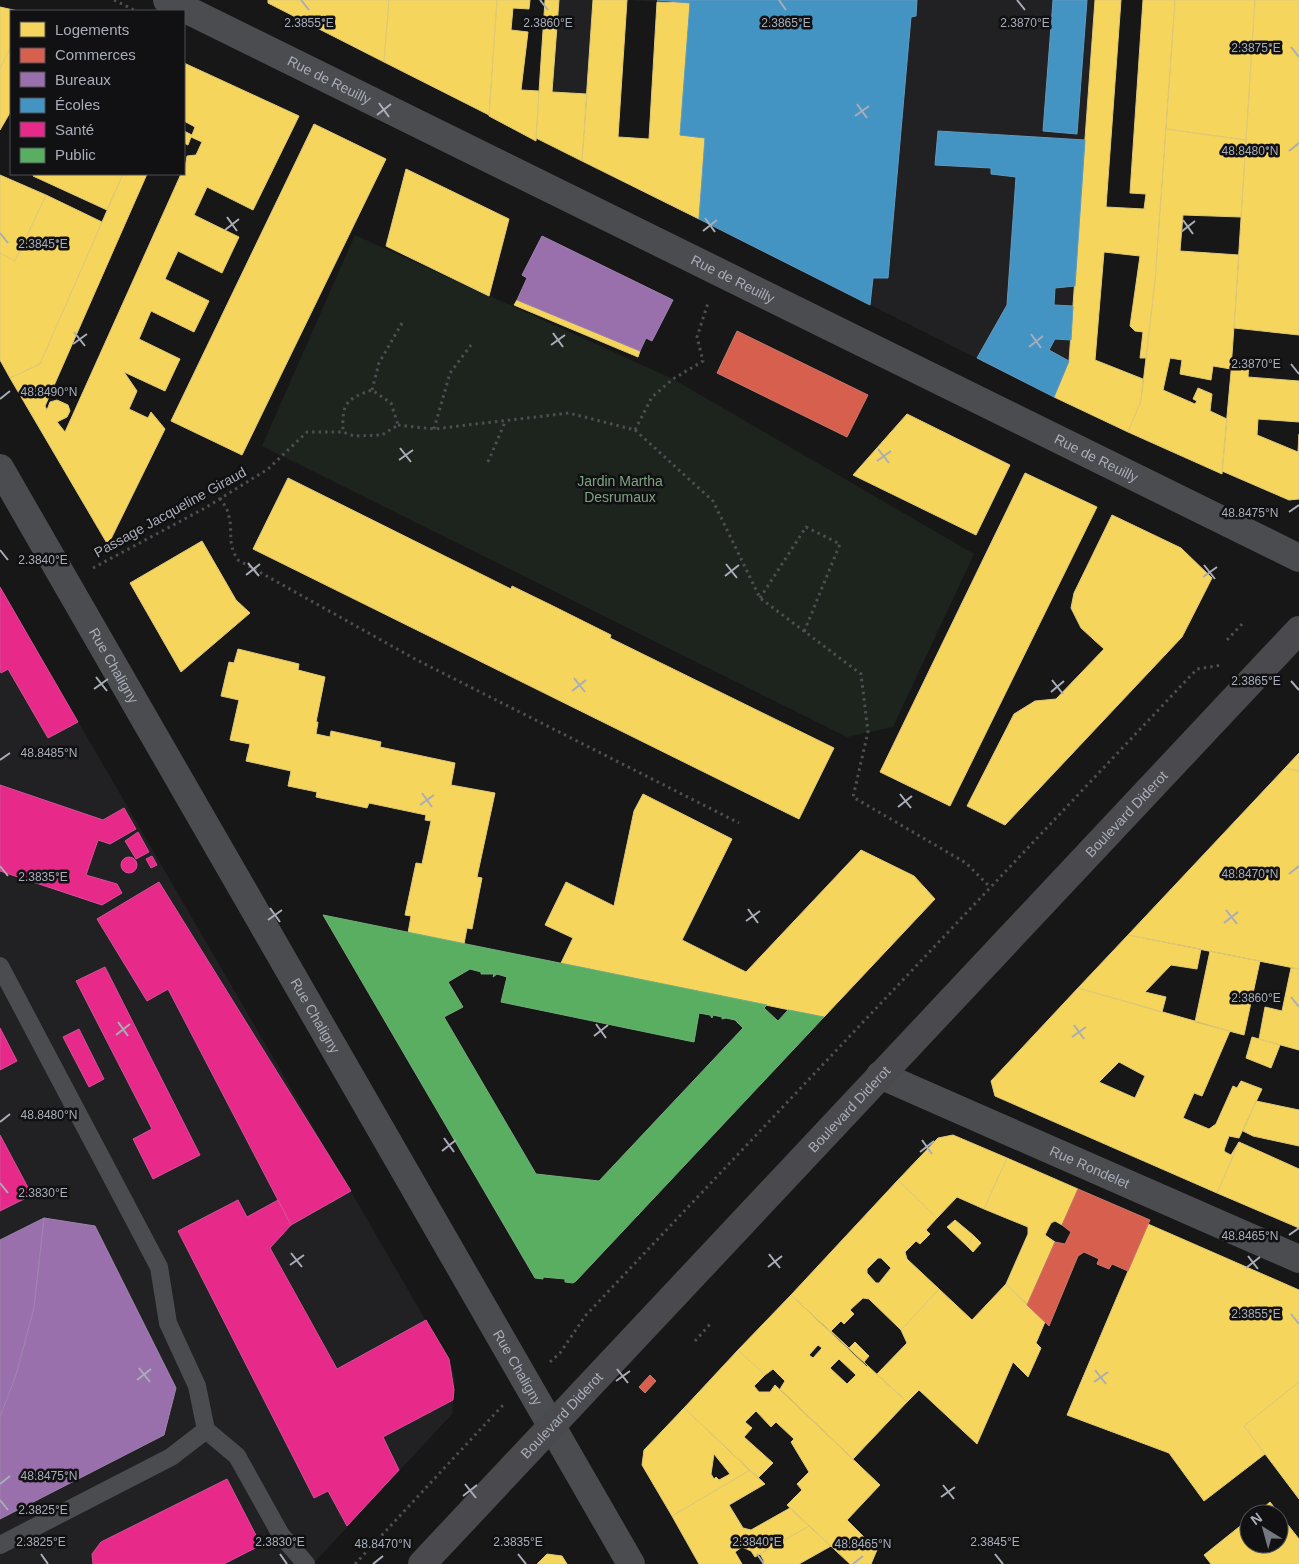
<svg xmlns="http://www.w3.org/2000/svg" width="1299" height="1564" font-family="Arial,sans-serif">
<rect width="100%" height="100%" fill="#171717"/>
<path fill="#212123" d="M 545,0 L 593,0 L 582,161 L 536,138 Z
M 628,0 L 1095,0 L 1069,361 L 1054,397 L 699,219 L 705,138 L 690,4 Z
M 0,587 L 451,1364 L 455,1379 L 452,1414 L 313,1564 L 0,1564 Z"/>
<path fill="#1d241e" d="M 355,235 L 673,379 L 974,554 L 893,727 L 847,737 L 262,446 Z"/>
<path fill="#f6d55c" stroke="#dfc978" fill-rule="evenodd" d="M 268,0 L 389,0 L 384,62 L 268,3 Z
M 389,0 L 497,0 L 489,115 L 384,62 Z
M 497,0 L 530,0 L 529,9 L 513,8 L 511,30 L 528,32 L 521,90 L 539,91 L 536,141 L 489,116 Z
M 545,0 L 559,0 L 552,92 L 587,94 L 582,161 L 536,138 Z
M 593,0 L 627,0 L 618,137 L 649,139 L 657,2 L 690,3 L 680,135 L 705,138 L 699,219 L 582,161 Z
M 1095,0 L 1121,0 L 1106,207 L 1144,209 L 1146,194 L 1130,193 L 1143,0 L 1175,0 L 1155,281 L 1146,358 L 1140,358 L 1143,332 L 1135,331 L 1130,326 L 1140,256 L 1104,252 L 1095,360 L 1143,379 L 1141,401 L 1128,432 L 1054,397 L 1069,361 Z
M 1175,0 L 1255,0 L 1246,140 L 1166,129 Z
M 1255,0 L 1299,0 L 1299,335 L 1234,328 Z
M 0,7 L 18,11 L 11,11 L 11,47 L 0,68 Z
M 11,47 L 11,111 L 0,130 L 0,68 Z
M 184,63 L 299,116 L 253,210 L 207,187 L 194,215 L 239,237 L 222,273 L 178,251 L 165,279 L 209,301 L 194,332 L 151,311 L 139,339 L 180,359 L 165,391 L 124,372 L 137,391 L 129,409 L 148,418 L 151,412 L 165,429 L 108,545 L 10,378 L 40,364 L 123,174 L 147,174 L 45,406 L 47,410 L 50,402 L 57,400 L 68,405 L 70,411 L 67,417 L 57,422 L 65,432 L 181,174 L 184,174 L 187,156 L 196,155 L 202,142 L 191,137 L 188,145 L 184,143 L 184,131 L 192,135 L 195,127 L 184,121 Z
M 314,124 L 386,159 L 242,455 L 171,421 Z
M 1166,129 L 1246,140 L 1241,217 L 1183,215 L 1180,251 L 1239,255 L 1231,369 L 1213,366 L 1211,380 L 1180,374 L 1182,360 L 1170,358 L 1163,390 L 1195,404 L 1197,401 L 1193,399 L 1198,388 L 1212,394 L 1210,411 L 1227,419 L 1222,474 L 1128,432 L 1141,401 L 1155,281 Z
M 406,169 L 509,219 L 489,296 L 386,246 Z
M 34,174 L 123,174 L 107,210 L 33,176 Z
M 0,175 L 46,195 L 15,261 L 0,253 Z
M 46,195 L 102,222 L 40,364 L 10,378 L 0,360 L 0,253 L 15,261 Z
M 517,300 L 640,351 L 638,357 L 514,305 Z
M 1232,361 L 1249,362 L 1248,377 L 1299,381 L 1299,422 L 1258,419 L 1257,435 L 1298,452 L 1299,434 L 1299,499 L 1289,500 L 1222,471 Z
M 907,414 L 1010,465 L 976,535 L 853,475 Z
M 1025,473 L 1097,507 L 950,806 L 880,772 Z
M 288,478 L 511,589 L 512,586 L 551,605 L 611,635 L 610,638 L 834,748 L 799,819 L 253,549 Z
M 1112,515 L 1181,548 L 1212,578 L 1182,637 L 1005,825 L 967,806 L 1014,714 L 1035,701 L 1056,699 L 1104,649 L 1081,628 L 1071,608 L 1074,593 Z
M 202,541 L 236,600 L 250,613 L 181,672 L 130,583 Z
M 238,649 L 299,664 L 298,670 L 325,677 L 316,722 L 318,722 L 316,734 L 330,737 L 331,731 L 381,742 L 380,747 L 455,763 L 451,785 L 495,793 L 477,877 L 482,878 L 472,929 L 467,928 L 464,944 L 408,933 L 411,916 L 405,915 L 416,863 L 422,864 L 431,821 L 425,820 L 426,815 L 369,803 L 367,808 L 316,797 L 317,792 L 288,786 L 291,771 L 246,761 L 250,744 L 230,740 L 239,700 L 221,696 L 229,662 L 234,663 Z
M 1299,753 L 1299,771 L 1285,768 Z
M 1285,768 L 1299,771 L 1299,969 L 1128,935 Z
M 643,794 L 732,839 L 682,940 L 746,972 L 861,850 L 914,876 L 935,899 L 824,1017 L 561,963 L 573,938 L 545,925 L 566,882 L 614,906 L 634,811 Z
M 1128,935 L 1201,949 L 1197,969 L 1171,965 L 1145,992 L 1166,997 L 1162,1012 L 1078,988 Z
M 1210,951 L 1260,961 L 1244,1035 L 1195,1022 Z
M 1291,968 L 1299,969 L 1299,1050 L 1259,1039 L 1265,1007 L 1282,1011 Z
M 1078,988 L 1230,1031 L 1202,1096 L 1194,1093 L 1183,1118 L 1209,1129 L 1216,1124 L 1233,1086 L 1237,1088 L 1241,1081 L 1262,1089 L 1239,1138 L 1229,1136 L 1224,1150 L 1225,1152 L 1231,1155 L 1239,1142 L 1217,1193 L 995,1096 L 991,1081 ZM 1119,1062 L 1145,1076 L 1135,1098 L 1099,1082 Z
M 1252,1037 L 1280,1045 L 1271,1068 L 1246,1058 Z
M 1256,1101 L 1299,1110 L 1299,1146 L 1253,1136 L 1243,1131 Z
M 953,1135 L 1007,1158 L 984,1209 L 957,1197 L 937,1218 L 898,1180 L 938,1138 Z
M 1239,1142 L 1299,1169 L 1299,1228 L 1217,1193 Z
M 1007,1158 L 1078,1189 L 1062,1225 L 1055,1221 L 1051,1223 L 1045,1235 L 1055,1242 L 1027,1305 L 1006,1284 L 1028,1234 L 1028,1227 L 984,1209 Z
M 898,1180 L 937,1218 L 926,1230 L 930,1234 L 920,1244 L 916,1241 L 905,1252 L 907,1259 L 939,1289 L 901,1330 L 869,1299 L 863,1298 L 850,1310 L 854,1314 L 844,1324 L 841,1321 L 831,1331 L 849,1348 L 855,1342 L 869,1356 L 864,1362 L 868,1366 L 867,1367 L 791,1295 ZM 878,1258 L 881,1258 L 891,1268 L 879,1283 L 876,1283 L 867,1273 L 867,1269 Z
M 955,1220 L 973,1235 L 968,1247 L 947,1227 Z
M 1148,1224 L 1299,1290 L 1299,1382 L 1244,1426 L 1265,1454 L 1204,1501 L 1169,1453 L 1067,1415 Z
M 973,1235 L 981,1243 L 973,1252 L 968,1247 Z
M 1006,1284 L 1045,1322 L 1036,1343 L 1041,1348 L 1028,1377 L 1013,1362 L 977,1444 L 919,1390 L 907,1402 L 877,1374 L 907,1343 L 901,1330 L 939,1289 L 972,1320 Z
M 791,1295 L 907,1402 L 853,1459 L 780,1389 L 785,1381 L 773,1369 L 765,1375 L 738,1350 ZM 818,1345 L 822,1348 L 813,1358 L 809,1355 ZM 839,1359 L 856,1375 L 847,1384 L 830,1368 Z
M 738,1350 L 765,1375 L 754,1386 L 759,1392 L 770,1392 L 775,1385 L 880,1485 L 847,1520 L 877,1550 L 871,1564 L 850,1564 L 787,1505 L 802,1490 L 797,1484 L 809,1472 L 791,1442 L 794,1439 L 776,1422 L 771,1427 L 756,1411 L 745,1422 L 752,1428 L 744,1437 L 773,1463 L 758,1478 L 684,1408 Z
M 1299,1382 L 1299,1499 L 1244,1426 Z
M 684,1408 L 750,1470 L 672,1516 L 642,1465 L 644,1450 ZM 714,1454 L 730,1474 L 719,1480 L 716,1477 L 714,1479 L 711,1474 Z
M 750,1470 L 765,1484 L 729,1505 L 743,1528 L 751,1530 L 790,1508 L 809,1526 L 755,1557 L 751,1551 L 742,1547 L 735,1552 L 742,1564 L 699,1564 L 672,1516 Z
M 1270,1502 L 1299,1539 L 1299,1564 L 1211,1564 L 1204,1555 L 1249,1519 L 1249,1544 L 1279,1544 L 1279,1514 L 1256,1514 Z
M 809,1526 L 831,1546 L 799,1564 L 763,1564 L 764,1561 L 760,1554 Z
M 547,1554 L 562,1556 L 567,1564 L 537,1564 Z"/>
<path fill="#d6604d" stroke="#c8776d" d="M 737,331 L 868,395 L 847,437 L 717,373 Z
M 1078,1189 L 1150,1220 L 1128,1271 L 1112,1264 L 1109,1269 L 1097,1264 L 1099,1259 L 1084,1252 L 1078,1256 L 1049,1326 L 1027,1305 L 1055,1242 L 1065,1244 L 1071,1232 L 1062,1225 Z
M 650,1375 L 656,1381 L 645,1393 L 639,1387 Z"/>
<path fill="#9970ab" stroke="#9e82af" d="M 542,236 L 673,300 L 652,341 L 646,338 L 640,351 L 517,300 L 527,278 L 522,275 Z
M 44,1218 L 95,1226 L 176,1388 L 164,1435 L 0,1519 L 0,1417 L 16,1375 L 34,1308 Z
M 44,1218 L 34,1308 L 16,1375 L 0,1417 L 0,1240 Z"/>
<path fill="#4393c3" stroke="#619bc0" d="M 657,0 L 917,0 L 916,16 L 911,17 L 888,278 L 873,278 L 870,305 L 699,219 L 705,138 L 680,135 L 690,3 Z
M 1053,0 L 1087,0 L 1077,134 L 1043,131 Z
M 938,131 L 1085,140 L 1075,286 L 1055,288 L 1054,305 L 1073,306 L 1071,340 L 1055,339 L 1049,350 L 1069,361 L 1054,397 L 977,358 L 1007,305 L 1016,177 L 991,174 L 991,168 L 935,165 Z"/>
<path fill="#e7298a" stroke="#d45198" d="M 0,587 L 78,722 L 48,738 L 8,669 L 1,673 L 0,671 Z
M 0,785 L 103,820 L 124,808 L 136,829 L 110,844 L 98,840 L 86,875 L 117,884 L 122,893 L 102,905 L 0,871 Z
M 138,832 L 149,852 L 136,859 L 125,841 Z
M 152,856 L 157,865 L 151,868 L 146,859 Z
M121 865a8 8 0 1 1 16 0a8 8 0 1 1-16 0Z
M 159,882 L 351,1191 L 291,1225 L 168,989 L 147,1001 L 97,919 Z
M 105,967 L 200,1155 L 153,1179 L 133,1139 L 152,1129 L 76,981 Z
M 0,1028 L 17,1061 L 0,1070 Z
M 79,1029 L 104,1079 L 89,1087 L 63,1037 Z
M 0,1135 L 32,1195 L 0,1211 Z
M 238,1200 L 247,1217 L 278,1200 L 291,1225 L 270,1248 L 337,1369 L 426,1320 L 449,1359 L 454,1390 L 453,1400 L 383,1437 L 399,1470 L 347,1526 L 328,1491 L 314,1498 L 178,1231 Z
M 227,1479 L 261,1545 L 224,1564 L 93,1564 L 92,1554 L 101,1542 Z"/>
<path fill="#5aae61" stroke="#71ae7b" fill-rule="evenodd" d="M 323,915 L 767,1005 L 764,1008 L 778,1021 L 788,1010 L 824,1017 L 576,1281 L 573,1283 L 565,1282 L 565,1279 L 543,1277 L 543,1279 L 535,1278 ZM 470,969 L 481,972 L 481,974 L 494,974 L 493,977 L 497,974 L 507,977 L 501,1002 L 694,1042 L 699,1013 L 710,1015 L 712,1018 L 713,1015 L 722,1017 L 722,1019 L 726,1018 L 735,1020 L 743,1028 L 599,1181 L 536,1174 L 444,1017 L 463,1007 L 448,982 Z"/>
<g fill="none" stroke-linecap="round" stroke-linejoin="round">
<path stroke="#4d4e52" stroke-width="3" stroke-dasharray="2.5 4" stroke-linecap="butt" d="M 114,0 L 136,11
M 372,390 L 379,363 L 402,323
M 398,425 L 434,429 L 569,413 L 635,430 L 652,397 L 673,379 L 703,361 L 697,337 L 708,303
M 434,429 L 450,373 L 471,345
M 635,430 L 713,501 L 760,598 L 861,674 L 868,732 L 853,797 L 966,863 L 990,887
M 488,462 L 505,422
M 220,498 C 223,503 227,508 228,513 C 234,531 226,542 238,560 L 415,659 L 739,823
M 93,568 L 205,508 L 268,469 L 307,432 L 343,432 L 354,436 L 382,435 L 398,425 L 391,403 L 372,390 C 345,399 342,404 343,432
M 760,598 L 806,527 L 840,544 L 804,632
M 1227,640 L 1244,622
M 695,1341 L 711,1323
M 550,1362 L 560,1353 L 586,1315 L 1197,669 L 1222,665
M 355,1564 L 503,1405"/>
<path stroke="#4b4c50" stroke-width="18" d="M 0,966 L 159,1267 L 168,1323 L 197,1386 L 206,1430 L 237,1456 L 281,1535 L 306,1564
M 0,1545 L 171,1457 L 206,1430"/>
<g stroke="#4b4c50" stroke-width="28">
<path id="s1" d="M 0,468 L 631,1564"/>
<path id="s2" d="M 880,1075 L 1299,1259"/>
</g>
<path stroke="#4b4c50" stroke-width="28" id="s3" d="M 167,0 L 1299,558"/>
<path stroke="#4a4a4e" stroke-width="28" id="s4" d="M 422,1564 L 1299,630"/>
</g>
<path fill="none" stroke="#a8adb8" stroke-width="2" d="M 301,0 L 309,10M 540,0 L 548,10M 779,0 L 786,10M 1017,0 L 1025,10M 1291,47 L 1299,57M 379,103 L 389,117M 857,104 L 867,118M 377,115 L 391,104M 855,116 L 869,106M 1289,151 L 1299,143M 227,217 L 237,231M 705,218 L 715,232M 1183,220 L 1193,234M 225,230 L 239,219M 703,231 L 717,220M 1181,232 L 1195,221M 0,233 L 8,243M 74,332 L 85,346M 553,333 L 563,347M 1031,334 L 1041,348M 73,344 L 87,334M 551,345 L 565,335M 1029,347 L 1043,336M 1291,364 L 1299,374M 0,399 L 10,391M 400,448 L 411,462M 878,449 L 889,463M 399,460 L 413,450M 877,461 L 891,451M 1289,512 L 1299,505M 0,550 L 8,560M 248,563 L 259,576M 726,564 L 737,578M 1204,565 L 1215,579M 246,575 L 260,564M 725,576 L 739,565M 1203,577 L 1217,567M 96,677 L 107,691M 574,678 L 585,692M 1052,680 L 1063,694M 1291,681 L 1299,690M 94,689 L 108,679M 572,691 L 586,680M 1051,692 L 1064,681M 0,760 L 10,753M 422,793 L 432,807M 900,794 L 911,808M 420,805 L 434,795M 898,807 L 912,796M 0,866 L 8,876M 1289,874 L 1299,866M 270,908 L 280,922M 748,909 L 758,923M 1226,910 L 1237,924M 268,920 L 282,910M 746,921 L 760,911M 1224,923 L 1238,912M 1291,997 L 1299,1007M 118,1022 L 128,1036M 596,1024 L 606,1038M 1074,1025 L 1084,1039M 116,1035 L 130,1024M 594,1036 L 608,1025M 1072,1037 L 1086,1027M 0,1122 L 10,1114M 444,1138 L 454,1152M 922,1140 L 932,1154M 442,1151 L 456,1140M 920,1152 L 934,1141M 0,1183 L 8,1193M 1289,1235 L 1299,1228M 291,1253 L 302,1267M 769,1254 L 780,1268M 1248,1256 L 1258,1269M 290,1265 L 304,1255M 768,1267 L 782,1256M 1246,1268 L 1260,1257M 1291,1314 L 1299,1324M 139,1368 L 150,1382M 617,1369 L 628,1383M 1095,1370 L 1106,1384M 137,1380 L 151,1369M 616,1381 L 630,1371M 1094,1382 L 1108,1372M 0,1484 L 10,1476M 465,1484 L 476,1498M 943,1485 L 954,1499M 463,1496 L 477,1485M 941,1497 L 955,1487M 0,1500 L 8,1510M 41,1554 L 48,1564M 280,1554 L 287,1564M 518,1554 L 526,1564M 757,1554 L 764,1564M 995,1554 L 1003,1564M 373,1564 L 383,1556M 853,1564 L 863,1556"/>
<g text-anchor="middle" dominant-baseline="central" stroke-width="5" stroke-linejoin="round" paint-order="stroke">
<g font-size="14" fill="#a8adb8" stroke="#111113">
<text stroke="none"><textPath href="#s3" startOffset="181">Rue de Reuilly</textPath></text>
<text stroke="none"><textPath href="#s3" startOffset="631">Rue de Reuilly</textPath></text>
<text stroke="none"><textPath href="#s3" startOffset="1036">Rue de Reuilly</textPath></text>
<text transform="translate(170 512) rotate(-29)">Passage Jacqueline Giraud</text>
<text stroke="none"><textPath href="#s1" startOffset="228">Rue Chaligny</textPath></text>
<text stroke="none"><textPath href="#s4" startOffset="1029">Boulevard Diderot</textPath></text>
<text stroke="none"><textPath href="#s1" startOffset="632">Rue Chaligny</textPath></text>
<text stroke="none"><textPath href="#s4" startOffset="624">Boulevard Diderot</textPath></text>
<text stroke="none"><textPath href="#s2" startOffset="229">Rue Rondelet</textPath></text>
<text stroke="none"><textPath href="#s1" startOffset="1038">Rue Chaligny</textPath></text>
<text stroke="none"><textPath href="#s4" startOffset="204">Boulevard Diderot</textPath></text>
</g>
<g font-size="14" fill="#7fa381" stroke="#111113">
<text x="620" y="481">Jardin Martha<tspan x="620" dy="16">Desrumaux</tspan></text>
</g>
</g>
<g font-size="12" text-anchor="middle" fill="#a8adb8" stroke="#111113" stroke-width="5" stroke-linejoin="round" paint-order="stroke">
<text x="309" y="27">2.3855°E</text>
<text x="548" y="27">2.3860°E</text>
<text x="786" y="27">2.3865°E</text>
<text x="1025" y="27">2.3870°E</text>
<text x="1256" y="52">2.3875°E</text>
<text x="1250" y="155">48.8480°N</text>
<text x="43" y="248">2.3845°E</text>
<text x="1256" y="368">2.3870°E</text>
<text x="49" y="396">48.8490°N</text>
<text x="1250" y="517">48.8475°N</text>
<text x="43" y="564">2.3840°E</text>
<text x="1256" y="685">2.3865°E</text>
<text x="49" y="757">48.8485°N</text>
<text x="1250" y="878">48.8470°N</text>
<text x="43" y="881">2.3835°E</text>
<text x="1256" y="1002">2.3860°E</text>
<text x="49" y="1119">48.8480°N</text>
<text x="43" y="1197">2.3830°E</text>
<text x="1250" y="1240">48.8465°N</text>
<text x="1256" y="1318">2.3855°E</text>
<text x="49" y="1480">48.8475°N</text>
<text x="43" y="1514">2.3825°E</text>
<text x="41" y="1546">2.3825°E</text>
<text x="280" y="1546">2.3830°E</text>
<text x="518" y="1546">2.3835°E</text>
<text x="757" y="1546">2.3840°E</text>
<text x="995" y="1546">2.3845°E</text>
<text x="383" y="1548">48.8470°N</text>
<text x="863" y="1548">48.8465°N</text>
</g>
<rect x="10" y="10" width="175" height="165" fill="#111113" stroke="#4d4f55"/>
<rect x="20" y="22" width="25" height="15" fill="#f6d55c" stroke="#4d4f55"/>
<text x="55" y="35" font-size="15" fill="#a8adb8">Logements</text>
<rect x="20" y="48" width="25" height="15" fill="#d6604d" stroke="#4d4f55"/>
<text x="55" y="60" font-size="15" fill="#a8adb8">Commerces</text>
<rect x="20" y="72" width="25" height="15" fill="#9970ab" stroke="#4d4f55"/>
<text x="55" y="85" font-size="15" fill="#a8adb8">Bureaux</text>
<rect x="20" y="98" width="25" height="15" fill="#4393c3" stroke="#4d4f55"/>
<text x="55" y="110" font-size="15" fill="#a8adb8">Écoles</text>
<rect x="20" y="122" width="25" height="15" fill="#e7298a" stroke="#4d4f55"/>
<text x="55" y="135" font-size="15" fill="#a8adb8">Santé</text>
<rect x="20" y="148" width="25" height="15" fill="#5aae61" stroke="#4d4f55"/>
<text x="55" y="160" font-size="15" fill="#a8adb8">Public</text>
<g transform="translate(1264 1529) rotate(323)"><circle r="24" fill="#111113" stroke="#4d4f55"/>
<path d="M0-4L9 19L0 12L-9 19Z" fill="#757880"/>
<text y="-8" font-size="14" font-weight="bold" text-anchor="middle" fill="#a8adb8">N</text>
</g>
</svg>
